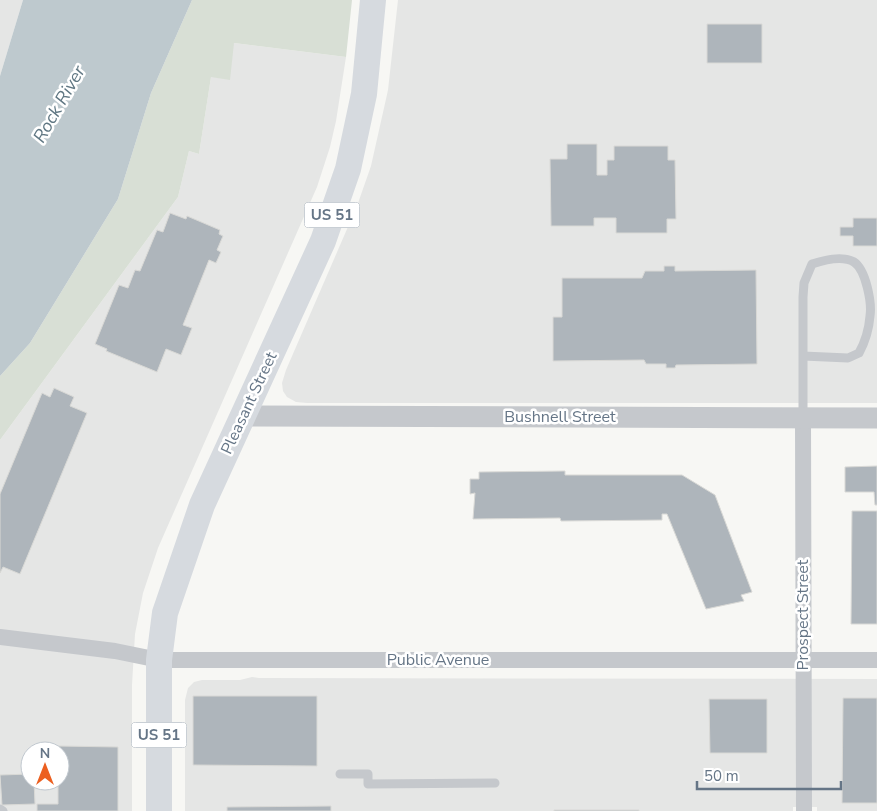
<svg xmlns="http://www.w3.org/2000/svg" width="877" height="811" font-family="'Nunito Sans',sans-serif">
<rect width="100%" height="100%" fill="#f7f7f4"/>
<path fill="#e5e6e5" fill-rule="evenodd" d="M 0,0 L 23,0 L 0,76 Z
M 398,0 L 877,0 L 877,403 L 307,403 L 296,402 L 287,397 L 283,391 L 282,383 L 286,370 L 357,206 L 371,166 L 388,90 Z
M 234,43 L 346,57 L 336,121 L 330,147 L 317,187 L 158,548 L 143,593 L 135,634 L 132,685 L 132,811 L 0,811 L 0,440 L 178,197 L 189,151 L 199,154 L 211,77 ZM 30,751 L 60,751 L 60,781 L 30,781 Z
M 252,677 L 259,678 L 877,679 L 877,811 L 817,811 L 817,807 L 793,807 L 793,811 L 185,811 L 185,700 L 188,688 L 194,682 L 202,680 L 240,680 Z"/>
<path fill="#d8dfd5" d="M 192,0 L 352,0 L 346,57 L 234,43 L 230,80 L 211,77 L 199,154 L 189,151 L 178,197 L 0,440 L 0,376 L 30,343 L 118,199 L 151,93 Z"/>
<path fill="#bec9ce" d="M 23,0 L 192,0 L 151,93 L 118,199 L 30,343 L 0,376 L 0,76 Z"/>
<path fill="#aeb5bb" stroke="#d9d9d6" d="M 707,24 L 762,24 L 762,63 L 707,63 Z
M 567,144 L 597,144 L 597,175 L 607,175 L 607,160 L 614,160 L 614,146 L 668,146 L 668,160 L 675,160 L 676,219 L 667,219 L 667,233 L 616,233 L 616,218 L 594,218 L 594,226 L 551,226 L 550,159 L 567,159 Z
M 170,213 L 186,219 L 187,216 L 220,230 L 219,234 L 223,236 L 217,250 L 221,252 L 216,263 L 209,260 L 183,325 L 192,328 L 181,355 L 166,349 L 157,372 L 106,351 L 107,349 L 95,344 L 119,285 L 128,288 L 135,270 L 140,271 L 157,230 L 163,232 Z
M 853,218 L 877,218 L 877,246 L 853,246 L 853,236 L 840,236 L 840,227 L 853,227 Z
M 664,266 L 675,266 L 675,271 L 756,270 L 757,364 L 676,365 L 675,368 L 666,368 L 666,364 L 646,364 L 644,360 L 553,361 L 553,317 L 562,317 L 562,278 L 642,278 L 645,271 L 664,271 Z
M 54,388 L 74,397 L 70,406 L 87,413 L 20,574 L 3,567 L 0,573 L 0,494 L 42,393 L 50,397 Z
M 877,466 L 877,505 L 875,505 L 874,492 L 845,492 L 845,467 Z
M 565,471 L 565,475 L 682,475 L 715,495 L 752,592 L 741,595 L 744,601 L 706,609 L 667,514 L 662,514 L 662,520 L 561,521 L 560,518 L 473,519 L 475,493 L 470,494 L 470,479 L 479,479 L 479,472 Z
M 852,511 L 877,511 L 877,624 L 851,624 Z
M 193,696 L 317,696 L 317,766 L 193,765 Z
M 843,698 L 877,698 L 877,803 L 842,803 Z
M 709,699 L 767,699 L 767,753 L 710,753 Z
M 58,746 L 118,747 L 118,811 L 37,811 L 37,804 L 58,804 L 58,781 L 60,781 L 60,751 L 58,751 Z
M 30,774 L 30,781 L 34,781 L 35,804 L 2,805 L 0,775 Z
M 331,806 L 331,811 L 227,811 L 227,807 Z
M 554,810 L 639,810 L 639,811 L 554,811 Z"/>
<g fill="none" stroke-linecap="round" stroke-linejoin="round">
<path stroke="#c5c8cc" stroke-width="9" d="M 803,356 L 848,358 L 859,353 C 865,342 869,329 870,316 C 872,303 866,270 854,262 C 842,255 824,260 812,264 L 804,283 L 803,297 L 803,418
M 340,774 L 368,774 L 368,784 L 495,783
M 0,809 L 3,811"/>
<path stroke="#c5c8cc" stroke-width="16" d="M 803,419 L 804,811
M 0,637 L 115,651 L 159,660 L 877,660"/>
<path stroke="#c5c8cc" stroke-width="21" d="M 242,416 L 877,418"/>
<path stroke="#d6dadf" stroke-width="26" d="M 159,811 L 159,660 L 165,613 L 202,505 L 323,241 L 348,169 L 364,94 L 373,0"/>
</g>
<g text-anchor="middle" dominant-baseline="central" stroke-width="5" stroke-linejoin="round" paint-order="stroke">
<g fill="#fff" stroke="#939eaa" stroke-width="1">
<rect x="304.5" y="202.5" width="55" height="25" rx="4"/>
<rect x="131.5" y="722.5" width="55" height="25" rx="4"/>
</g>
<g font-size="15" font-weight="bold" fill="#657586">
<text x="332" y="215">US 51</text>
<text x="159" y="735">US 51</text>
</g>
<g font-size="16" fill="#657586" stroke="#fff">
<text transform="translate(249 403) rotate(-65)">Pleasant Street</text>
<text x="560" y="417">Bushnell Street</text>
<text transform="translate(803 615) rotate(-90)">Prospect Street</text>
<text x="438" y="660">Public Avenue</text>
</g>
<g font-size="18" font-style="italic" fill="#607783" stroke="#fff">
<text transform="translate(59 104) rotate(-60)">Rock River</text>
</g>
</g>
<g transform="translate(45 766)"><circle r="24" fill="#ffffff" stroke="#c1c8cf"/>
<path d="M0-4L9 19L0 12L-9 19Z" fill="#ec5f1f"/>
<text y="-8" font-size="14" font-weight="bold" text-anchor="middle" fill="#657586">N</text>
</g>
<path d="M697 781v8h144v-8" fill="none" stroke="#657586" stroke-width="2.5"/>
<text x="704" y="781" font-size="15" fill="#657586" stroke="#ffffff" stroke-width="4" paint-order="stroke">50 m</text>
</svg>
